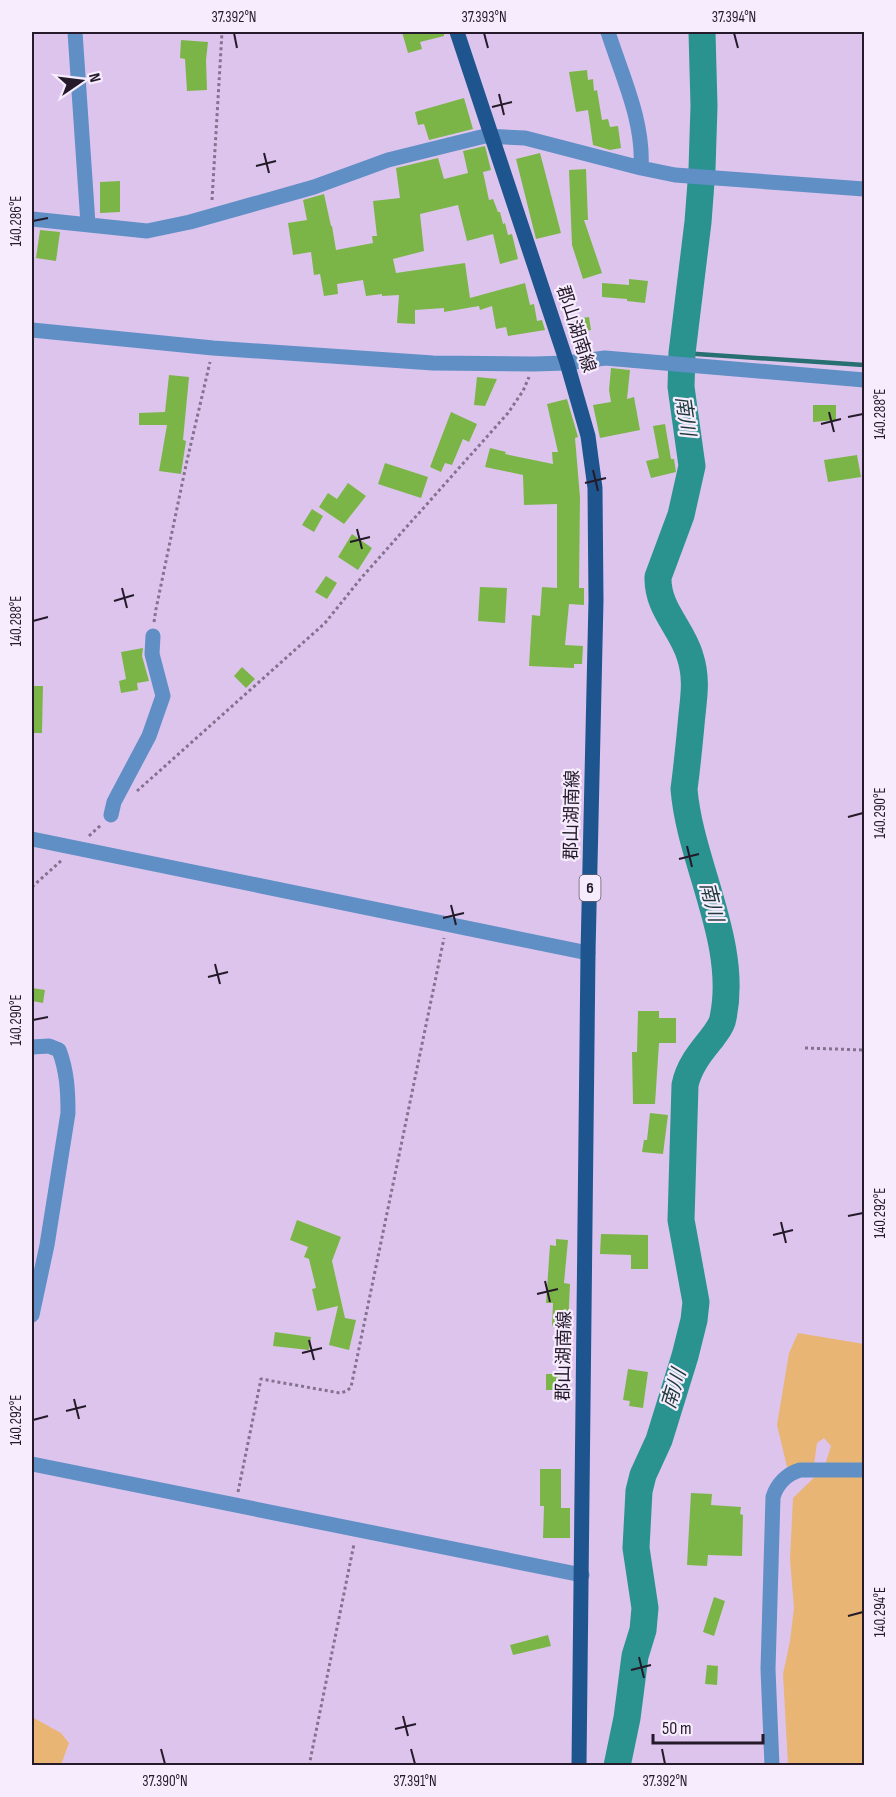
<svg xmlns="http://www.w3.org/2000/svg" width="896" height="1797" font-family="'Sofia Sans Condensed','Noto Sans JP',sans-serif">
<rect width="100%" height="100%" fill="#ddc4ed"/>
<path fill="#e8b575" d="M 798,1333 L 864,1344 L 864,1765 L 788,1765 L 783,1674 L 790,1641 L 794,1608 L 790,1559 L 793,1498 L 824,1468 L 831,1446 L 824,1438 L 817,1443 L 814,1465 L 787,1467 L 777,1425 L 789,1353 Z
M 32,1717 L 61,1733 L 69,1743 L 61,1765 L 32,1765 Z"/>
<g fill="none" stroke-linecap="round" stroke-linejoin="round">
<path stroke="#286f71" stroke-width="4.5" d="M 682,353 L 864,365"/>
<path stroke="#2a9390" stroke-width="27" d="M 617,1766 L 627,1718 L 635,1656 L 643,1630 L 645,1608 L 636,1548 L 639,1491 L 643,1475 L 659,1440 L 685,1356 L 694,1320 L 696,1302 L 681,1220 L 685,1085 C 689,1066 700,1053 712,1038 C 716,1032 722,1026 723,1018 C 739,943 690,863 684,789 C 687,767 689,746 691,725 C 693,700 698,681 690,656 C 682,628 657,609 658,577 L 681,515 L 692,466 L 681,387 L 682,353 L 698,222 L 702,169 L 704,106 L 702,32"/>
</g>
<path fill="#7cb547" d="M 402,32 L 444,32 L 444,36 L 420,42 L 422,49 L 408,53 Z
M 181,40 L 208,42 L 206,60 L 207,90 L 187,91 L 185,59 L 180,58 Z
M 587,70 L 588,80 L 593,79 L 594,91 L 597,90 L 602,120 L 608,119 L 610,127 L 618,126 L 621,148 L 610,150 L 593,145 L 588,110 L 576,112 L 569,72 Z
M 464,98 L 473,129 L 429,140 L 424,124 L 418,125 L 415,112 Z
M 485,146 L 491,170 L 483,172 L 489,200 L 493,199 L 498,212 L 500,212 L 503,224 L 505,223 L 508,235 L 512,234 L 518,259 L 500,264 L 493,234 L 467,241 L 458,205 L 420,214 L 424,251 L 393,259 L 396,273 L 465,263 L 470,298 L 525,283 L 530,305 L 534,304 L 537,321 L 542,320 L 545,330 L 508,336 L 506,327 L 496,329 L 492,306 L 480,310 L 479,306 L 444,312 L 444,308 L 415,310 L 415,324 L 397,323 L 399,295 L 382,296 L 382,294 L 366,296 L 363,280 L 337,284 L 338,294 L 324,296 L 320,274 L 314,275 L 311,252 L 293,255 L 288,223 L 307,220 L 303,200 L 324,194 L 331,226 L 332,226 L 336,250 L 373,243 L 372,236 L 377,236 L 373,201 L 400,198 L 396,168 L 438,158 L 444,179 L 468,173 L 463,151 Z
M 540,153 L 561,233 L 536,239 L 516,159 Z
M 586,169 L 588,220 L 584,220 L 602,273 L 583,279 L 572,245 L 569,170 Z
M 120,181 L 120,212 L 100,213 L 100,182 Z
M 40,230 L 60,232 L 56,261 L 36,258 Z
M 629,279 L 648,281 L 645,303 L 627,301 L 627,299 L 602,297 L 602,283 L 629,285 Z
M 589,317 L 591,330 L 576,333 L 574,319 Z
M 611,368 L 630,370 L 627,399 L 634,397 L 640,430 L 600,438 L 593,405 L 611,402 L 609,390 Z
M 169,375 L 189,377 L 183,440 L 186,441 L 181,474 L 159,471 L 167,425 L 139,425 L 139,413 L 165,412 Z
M 477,377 L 497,379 L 485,406 L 474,405 Z
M 567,399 L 578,437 L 575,438 L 580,497 L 579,588 L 584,588 L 584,605 L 569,604 L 565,645 L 583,646 L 582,664 L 574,664 L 574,668 L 529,666 L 532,615 L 540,616 L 542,587 L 557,588 L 557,504 L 524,505 L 523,475 L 485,467 L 490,448 L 506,452 L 505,454 L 553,464 L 552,452 L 558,452 L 547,404 Z
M 813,405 L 836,405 L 836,420 L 813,422 Z
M 451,412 L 477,424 L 469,442 L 463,439 L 452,465 L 445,463 L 441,472 L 430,467 Z
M 665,424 L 671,459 L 674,459 L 676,472 L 651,478 L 646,461 L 659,458 L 653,426 Z
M 857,455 L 861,477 L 828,482 L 824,460 Z
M 385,463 L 428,477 L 421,498 L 378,484 Z
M 348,483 L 366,496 L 344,524 L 319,507 L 328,493 L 337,499 Z
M 312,509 L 323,516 L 314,532 L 302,525 Z
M 352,534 L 372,548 L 358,570 L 338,557 Z
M 326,576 L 337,583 L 327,599 L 315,592 Z
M 480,587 L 507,588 L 505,623 L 478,621 Z
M 143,648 L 142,656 L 149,681 L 137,683 L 138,690 L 121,693 L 119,681 L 126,679 L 121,652 Z
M 242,667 L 255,679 L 246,688 L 234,676 Z
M 32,686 L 43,686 L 42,733 L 32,733 Z
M 32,988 L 45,990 L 43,1003 L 32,1001 Z
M 638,1011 L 659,1011 L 659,1018 L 676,1018 L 676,1043 L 659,1043 L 655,1104 L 633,1104 L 632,1052 L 637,1052 Z
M 650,1113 L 668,1115 L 663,1154 L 642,1152 L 644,1140 L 647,1140 Z
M 297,1220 L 341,1237 L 332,1261 L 345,1318 L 356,1320 L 349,1350 L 329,1345 L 338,1306 L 317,1311 L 312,1289 L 316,1288 L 309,1259 L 304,1257 L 308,1247 L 290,1240 Z
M 601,1234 L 648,1235 L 648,1269 L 631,1269 L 631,1255 L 600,1254 Z
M 556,1239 L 568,1240 L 564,1283 L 570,1284 L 568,1327 L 552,1326 L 553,1303 L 546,1303 L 550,1245 L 556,1246 Z
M 275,1332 L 311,1337 L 309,1350 L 273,1346 Z
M 557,1334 L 571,1335 L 571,1353 L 557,1353 Z
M 628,1369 L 648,1372 L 643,1408 L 629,1406 L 630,1401 L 623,1400 Z
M 546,1374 L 562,1374 L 562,1390 L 546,1390 Z
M 540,1469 L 561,1469 L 561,1508 L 570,1508 L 570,1538 L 543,1538 L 544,1506 L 540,1506 Z
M 691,1493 L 712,1494 L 711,1505 L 741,1507 L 740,1514 L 743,1515 L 742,1556 L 708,1555 L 707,1566 L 687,1565 Z
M 714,1597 L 725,1601 L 714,1636 L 703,1632 Z
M 548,1635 L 551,1646 L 513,1655 L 510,1645 Z
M 707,1665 L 718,1666 L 717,1685 L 705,1684 Z"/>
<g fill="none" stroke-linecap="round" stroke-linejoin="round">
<path stroke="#84728f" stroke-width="3" stroke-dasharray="3 3" stroke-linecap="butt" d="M 212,200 L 222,32
M 154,622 L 156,609 L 186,465 L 210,362
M 137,791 L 325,623 L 362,577 L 508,413 L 523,391 L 529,377
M 89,836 L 102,824
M 32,887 L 62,860
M 805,1048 L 864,1050
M 238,1492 L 261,1379 L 340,1393 L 347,1391 L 351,1387 L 444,938
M 309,1766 L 354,1544"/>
<path stroke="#5f8fc5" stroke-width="15" d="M 75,32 L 88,224
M 608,32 C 622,76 644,121 641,168
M 32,219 L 147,231 L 190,222 L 314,187 L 388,160 L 485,136 L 525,138 L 641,168 L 675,175 L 864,189
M 32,330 L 213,348 L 433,363 L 534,364 L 567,363 L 605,358 L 864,380
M 111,815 L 114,802 L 149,736 L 163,696 L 152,654 L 153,636
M 32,839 L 588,953
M 32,1047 L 49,1046 L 59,1050 C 67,1071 68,1091 68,1113 L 47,1245 L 32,1315
M 32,1464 L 582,1575
M 772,1766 L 768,1669 L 773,1497 C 777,1484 787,1474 800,1470 L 864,1470"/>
<path stroke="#1f558e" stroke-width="15" d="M 457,32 L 567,363 L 588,436 L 595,488 L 596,600 L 588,953 L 579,1766"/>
</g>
<path fill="none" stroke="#241a29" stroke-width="2" d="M 234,33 L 237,48M 484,33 L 488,48M 734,33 L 738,48M 499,94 L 504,115M 492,107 L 512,102M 264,153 L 269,173M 256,166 L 276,161M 33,221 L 48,218M 829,412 L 834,432M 848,417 L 863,414M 821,424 L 841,419M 593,470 L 598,491M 585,483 L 606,478M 357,529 L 362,549M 350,542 L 370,537M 122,588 L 127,608M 114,601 L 134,595M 33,621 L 48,617M 848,817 L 863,813M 687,846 L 692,867M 679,859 L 699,854M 451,905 L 456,925M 443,918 L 464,913M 215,964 L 220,984M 208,977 L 228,972M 33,1020 L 48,1017M 848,1216 L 863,1213M 781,1222 L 786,1243M 773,1235 L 793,1230M 545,1281 L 550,1302M 537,1294 L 558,1289M 309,1340 L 314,1360M 302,1353 L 322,1348M 74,1399 L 79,1419M 66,1411 L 86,1406M 33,1420 L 48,1416M 848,1616 L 863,1612M 639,1657 L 644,1678M 631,1670 L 651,1665M 403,1716 L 408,1736M 395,1729 L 416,1724M 161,1749 L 165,1764M 411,1749 L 415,1764M 662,1749 L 665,1764"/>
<g text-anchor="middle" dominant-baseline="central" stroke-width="4.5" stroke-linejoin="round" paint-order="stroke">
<rect fill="#f6ecfd" stroke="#635969" stroke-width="1.5" x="579.5" y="875" width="21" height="26" rx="4.5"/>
<g font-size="16" font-weight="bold" fill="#241a29">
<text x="590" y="888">6</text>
</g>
<g font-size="18" fill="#241a29" stroke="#f6ecfd">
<text transform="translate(576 329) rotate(72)">郡山湖南線</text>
<text transform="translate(572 815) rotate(-89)">郡山湖南線</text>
<text transform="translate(564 1356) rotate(-89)">郡山湖南線</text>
</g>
<g font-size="20" font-style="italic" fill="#1c3a39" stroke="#f6ecfd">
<text transform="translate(685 416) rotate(82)">南川</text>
<text transform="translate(711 902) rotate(76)">南川</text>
<text transform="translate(674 1389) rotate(-73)">南川</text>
</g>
</g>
<rect width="896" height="1797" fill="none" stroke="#f6ecfd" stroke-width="66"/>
<g transform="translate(81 81) rotate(76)" stroke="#f6ecfd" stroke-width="4.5" paint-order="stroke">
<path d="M0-4.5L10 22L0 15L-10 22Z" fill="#241a29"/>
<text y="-9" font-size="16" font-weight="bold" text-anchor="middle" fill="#241a29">N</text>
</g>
<path d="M653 1734v9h110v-9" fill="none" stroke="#241a29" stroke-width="3"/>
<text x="662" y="1734" font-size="18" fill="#241a29" stroke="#f6ecfd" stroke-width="4.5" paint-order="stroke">50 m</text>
<rect x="33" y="33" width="830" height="1731" fill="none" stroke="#241a29" stroke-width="2"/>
<g font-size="15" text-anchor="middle" fill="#241a29">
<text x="234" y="22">37.392°N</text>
<text x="484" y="22">37.393°N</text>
<text x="734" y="22">37.394°N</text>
<text transform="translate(16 221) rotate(-90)" y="5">140.286°E</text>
<text transform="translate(880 414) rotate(-90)" y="5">140.288°E</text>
<text transform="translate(16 621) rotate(-90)" y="5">140.288°E</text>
<text transform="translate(880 813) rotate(-90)" y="5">140.290°E</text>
<text transform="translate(16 1020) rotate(-90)" y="5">140.290°E</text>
<text transform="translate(880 1213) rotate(-90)" y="5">140.292°E</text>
<text transform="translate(16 1420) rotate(-90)" y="5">140.292°E</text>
<text transform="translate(880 1612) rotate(-90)" y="5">140.294°E</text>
<text x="165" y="1786">37.390°N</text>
<text x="415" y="1786">37.391°N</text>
<text x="665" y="1786">37.392°N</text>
</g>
</svg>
